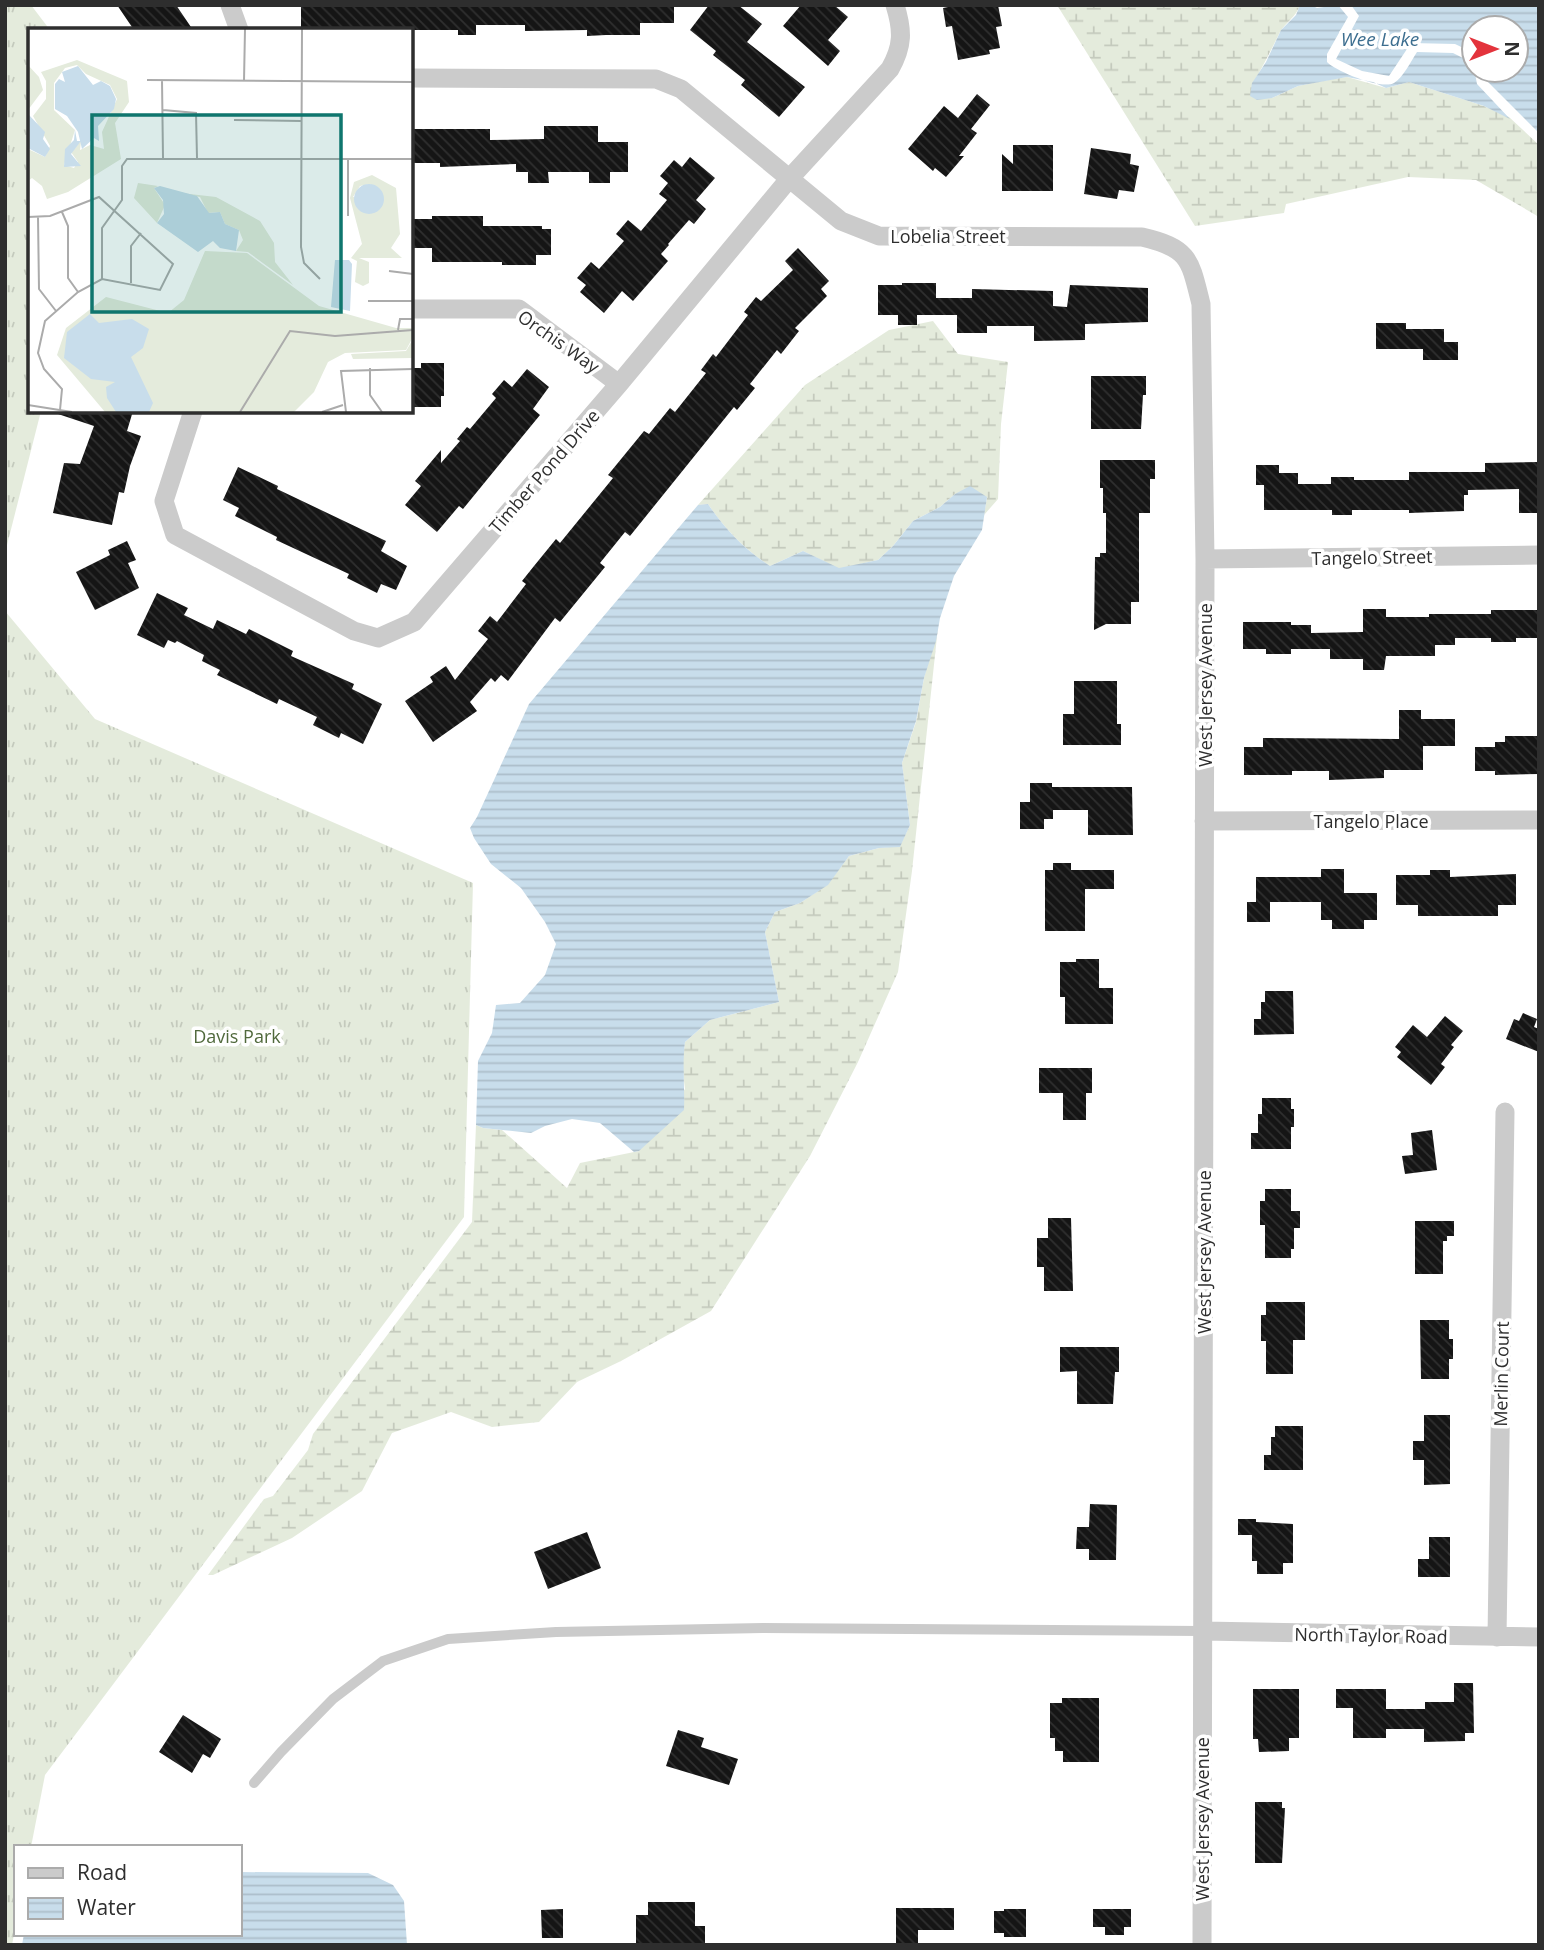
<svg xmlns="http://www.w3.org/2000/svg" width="1544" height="1950" font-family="'Open Sans',sans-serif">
<defs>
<pattern id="grass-tufts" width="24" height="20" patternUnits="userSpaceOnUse" patternTransform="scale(1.75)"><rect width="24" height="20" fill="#e4ebdc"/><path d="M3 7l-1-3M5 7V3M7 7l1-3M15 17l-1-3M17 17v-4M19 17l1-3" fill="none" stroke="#c4cabd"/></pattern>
<pattern id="wetland-marsh" width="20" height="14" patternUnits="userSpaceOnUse" patternTransform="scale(1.75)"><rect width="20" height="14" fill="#e4ebdc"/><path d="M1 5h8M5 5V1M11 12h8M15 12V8" fill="none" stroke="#c4cabd"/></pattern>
<pattern id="water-rules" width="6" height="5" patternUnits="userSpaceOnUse" patternTransform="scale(1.75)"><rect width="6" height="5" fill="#c8ddeb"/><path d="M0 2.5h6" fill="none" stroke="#acbeca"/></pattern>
<pattern id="building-back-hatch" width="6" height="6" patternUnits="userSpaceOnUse" patternTransform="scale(1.75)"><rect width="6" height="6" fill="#151515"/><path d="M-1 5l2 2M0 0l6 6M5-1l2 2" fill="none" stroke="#2f2f2f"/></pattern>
</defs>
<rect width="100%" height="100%" fill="#fff"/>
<path fill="url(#grass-tufts)" d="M 5,5 L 31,5 L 50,30 L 30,30 L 30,411 L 41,411 L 5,553 Z
M 5,611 L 95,719 L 473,883 L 464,1217 L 45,1775 L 31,1847 L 16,1847 L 16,1924 L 12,1945 L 5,1945 Z"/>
<path fill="url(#wetland-marsh)" d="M 1057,5 L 1300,5 C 1296,17 1286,22 1280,32 C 1271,50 1263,67 1253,83 L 1272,98 L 1298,86 L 1333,79 L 1347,77 L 1386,88 L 1409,82 L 1484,106 L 1509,117 L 1539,145 L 1539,217 L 1476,180 L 1408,177 L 1286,204 L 1284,213 L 1195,226 Z
M 933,321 L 958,354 L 1008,362 L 1001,424 L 998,499 L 984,515 L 987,497 L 955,494 L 940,507 L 913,521 L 893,546 L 878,560 L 839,569 L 803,551 L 770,566 C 746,551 724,528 708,504 L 698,505 L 805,385 L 889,330 Z
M 938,627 L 912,871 L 898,972 L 858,1062 L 810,1156 L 711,1311 L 621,1361 L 577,1382 L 539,1422 L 492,1427 L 451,1412 L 392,1433 L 362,1491 L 292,1538 L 213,1575 L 208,1575 L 264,1499 L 273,1496 L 308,1450 L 313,1434 L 472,1222 L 476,1125 L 483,1128 L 502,1130 L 567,1188 L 580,1163 L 639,1151 L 685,1089 L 682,1065 L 685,1042 L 710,1020 L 779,1002 L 765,932 L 775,912 L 800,903 L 827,885 L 849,856 L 879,848 L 900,846 L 910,825 L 902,763 L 916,722 L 924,678 Z"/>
<path fill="url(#water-rules)" d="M 1300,5 L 1311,5 L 1317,8 L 1338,5 L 1348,17 L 1327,54 L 1327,62 C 1337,72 1382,90 1394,83 C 1403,78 1411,61 1417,52 L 1453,53 L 1473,63 L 1477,84 L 1510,119 L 1484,106 L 1409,82 L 1386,88 L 1373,82 L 1347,77 L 1298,86 L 1272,98 L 1257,100 L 1250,96 L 1252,83 L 1266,62 L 1281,30 L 1296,15 Z
M 1351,5 L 1539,5 L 1539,133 L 1485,79 L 1484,70 L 1516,70 L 1516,28 L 1474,28 L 1474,53 L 1455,44 L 1411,43 L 1389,76 L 1362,71 L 1336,59 L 1359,16 Z
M 970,486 L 987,497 L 982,530 L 954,576 L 940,618 L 936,641 L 924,678 L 916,721 L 902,763 L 910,825 L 900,847 L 879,848 L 849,856 L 828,885 L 800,903 L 775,912 L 765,932 L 779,1002 L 710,1020 L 685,1042 C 682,1065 685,1087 684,1110 L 639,1151 L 634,1152 L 600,1123 L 572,1119 L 545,1126 L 531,1133 L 483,1128 L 476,1125 L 478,1061 L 492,1033 L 496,1005 L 520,1003 L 545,975 L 556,944 L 545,922 L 521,888 L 491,864 L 474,838 L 470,828 L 477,817 L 529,704 L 698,505 L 708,504 C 724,528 745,550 770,566 L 803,551 L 839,568 L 878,560 L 893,546 L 913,521 L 940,507 L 955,494 Z
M 240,1872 L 368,1873 L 393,1885 L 404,1901 L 407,1945 L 22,1945 L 24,1934 L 240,1934 Z"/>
<path fill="url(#building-back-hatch)" d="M 117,5 L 176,5 L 193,30 L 134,30 Z
M 301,5 L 674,5 L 674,23 L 640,23 L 640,35 L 606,35 L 587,36 L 587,30 L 525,31 L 525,25 L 476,25 L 476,35 L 458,35 L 458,30 L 301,30 Z
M 709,5 L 738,5 L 762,24 L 747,42 L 805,87 L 779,117 L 741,85 L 745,80 L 713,55 L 716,51 L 690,30 Z
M 801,5 L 834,5 L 848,17 L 828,40 L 840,51 L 828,66 L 783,26 Z
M 958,5 L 998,5 L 1002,26 L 996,27 L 1000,48 L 989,50 L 990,54 L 958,60 L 952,26 L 946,27 L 943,8 Z
M 977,94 L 990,105 L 971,129 L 977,133 L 959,156 L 964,156 L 946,177 L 935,168 L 933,171 L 908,149 L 944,106 L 958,118 Z
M 544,126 L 598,126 L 598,142 L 628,142 L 628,172 L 610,172 L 610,183 L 589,183 L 589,172 L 548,172 L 549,183 L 528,183 L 528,172 L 516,172 L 516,164 L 440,167 L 440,163 L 411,163 L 411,129 L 490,129 L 490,140 L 544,139 Z
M 1013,145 L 1053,145 L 1053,191 L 1002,191 L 1002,154 L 1013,164 Z
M 1091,148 L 1131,154 L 1130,164 L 1139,166 L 1134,192 L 1119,190 L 1117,199 L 1084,194 Z
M 690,157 L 715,178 L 696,200 L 706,209 L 694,224 L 689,220 L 668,244 L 669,245 L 661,254 L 668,261 L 633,301 L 622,291 L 604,313 L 580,292 L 586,285 L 577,278 L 591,262 L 599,269 L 624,241 L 616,234 L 628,220 L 641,231 L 667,200 L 659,194 L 668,183 L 660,176 L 674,160 L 682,167 Z
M 432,216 L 483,216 L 483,226 L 542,226 L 542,229 L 551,229 L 551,255 L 536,255 L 536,265 L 502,265 L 502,262 L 432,262 L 432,248 L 411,248 L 411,219 L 432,219 Z
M 798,248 L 829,281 L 821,289 L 827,296 L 795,328 L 799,331 L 781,354 L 777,350 L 750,384 L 755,388 L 737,410 L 734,407 L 630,536 L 625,532 L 600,563 L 605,567 L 560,622 L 555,618 L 508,681 L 501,675 L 495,682 L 491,678 L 470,702 L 477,711 L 433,742 L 405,701 L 433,682 L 430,677 L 446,666 L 455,680 L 488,639 L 478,631 L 490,616 L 497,622 L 526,584 L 522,581 L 534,566 L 556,539 L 560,543 L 613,478 L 608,475 L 644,431 L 649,434 L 670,408 L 675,412 L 706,373 L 701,370 L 713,354 L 716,357 L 748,315 L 744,312 L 756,297 L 761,301 L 793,270 L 785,261 Z
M 902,283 L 936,283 L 936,298 L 972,298 L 972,289 L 1053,291 L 1053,306 L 1067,307 L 1070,285 L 1148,288 L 1148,322 L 1085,324 L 1085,340 L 1034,341 L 1034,326 L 987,326 L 987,333 L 957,333 L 957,315 L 917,315 L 917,325 L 898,325 L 898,315 L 878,315 L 878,285 L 902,285 Z
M 1376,323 L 1406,323 L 1406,329 L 1444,329 L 1444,342 L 1458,342 L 1458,360 L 1423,360 L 1423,349 L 1376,349 Z
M 421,363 L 444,363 L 444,396 L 441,396 L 441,407 L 411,407 L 411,368 L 421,368 Z
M 527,369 L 549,387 L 533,409 L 540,415 L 463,509 L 459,506 L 437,532 L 405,505 L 421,486 L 415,481 L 441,450 L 441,463 L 460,441 L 457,439 L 467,427 L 470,429 L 496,398 L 492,394 L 504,380 L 512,387 Z
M 1091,376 L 1146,376 L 1146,395 L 1143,395 L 1141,429 L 1091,429 Z
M 58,411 L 133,411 L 127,431 L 141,436 L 130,466 L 124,493 L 119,492 L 112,525 L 53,513 L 64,463 L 80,464 L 94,426 L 58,414 Z
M 1100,460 L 1155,460 L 1155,479 L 1150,479 L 1150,513 L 1139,513 L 1139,602 L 1131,602 L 1131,624 L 1106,624 L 1094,630 L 1095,557 L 1100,557 L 1100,553 L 1106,553 L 1106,513 L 1103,513 L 1103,488 L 1100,488 Z
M 1539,462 L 1539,513 L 1519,513 L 1519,489 L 1468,490 L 1468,495 L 1464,495 L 1464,511 L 1409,513 L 1409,510 L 1352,510 L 1352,515 L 1332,515 L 1332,510 L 1264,510 L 1264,485 L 1256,485 L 1256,465 L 1279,465 L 1279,473 L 1298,473 L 1298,484 L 1331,484 L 1331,477 L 1354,477 L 1354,480 L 1409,480 L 1409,472 L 1485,472 L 1485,463 Z
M 238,467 L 278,486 L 277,489 L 386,541 L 381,551 L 407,566 L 396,590 L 381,584 L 377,593 L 347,578 L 349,574 L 276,540 L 277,537 L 235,516 L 239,508 L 223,500 Z
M 127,541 L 136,560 L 128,563 L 139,588 L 95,610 L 76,572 L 110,555 L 108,550 Z
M 157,593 L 188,608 L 184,615 L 213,629 L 217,620 L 246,634 L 249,629 L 293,651 L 291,656 L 354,684 L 352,689 L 382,704 L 363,744 L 341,733 L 339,738 L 313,725 L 317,717 L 279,699 L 277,704 L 217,675 L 220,670 L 202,661 L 204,655 L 177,641 L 175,643 L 168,640 L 164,648 L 137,635 Z
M 1363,609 L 1386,609 L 1386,617 L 1429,617 L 1429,614 L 1491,614 L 1491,610 L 1539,610 L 1539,638 L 1516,638 L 1516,642 L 1491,642 L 1491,638 L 1455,638 L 1455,645 L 1435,645 L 1435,656 L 1386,656 L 1384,670 L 1363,670 L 1363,659 L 1330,659 L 1330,649 L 1291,649 L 1291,654 L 1266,654 L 1266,649 L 1243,649 L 1243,622 L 1291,622 L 1291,625 L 1311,625 L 1311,633 L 1363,632 Z
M 1074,681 L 1117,681 L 1117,724 L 1121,724 L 1121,745 L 1063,745 L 1063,714 L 1074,714 Z
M 1399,710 L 1421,710 L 1421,719 L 1455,719 L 1455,746 L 1423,746 L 1423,770 L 1384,770 L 1384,778 L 1329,780 L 1329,771 L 1292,771 L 1292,775 L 1244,775 L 1244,747 L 1263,747 L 1263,738 L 1399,739 Z
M 1505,736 L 1539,736 L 1539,774 L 1495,775 L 1495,771 L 1475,771 L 1475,747 L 1495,747 L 1495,742 L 1505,742 Z
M 1030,783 L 1052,783 L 1052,787 L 1132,787 L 1133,835 L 1088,835 L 1088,810 L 1053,810 L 1053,819 L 1044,819 L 1044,829 L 1020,829 L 1020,802 L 1030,802 Z
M 1053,863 L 1071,863 L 1071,870 L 1114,870 L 1114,889 L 1085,889 L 1085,931 L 1045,931 L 1045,870 L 1053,870 Z
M 1321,869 L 1344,869 L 1344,893 L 1377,893 L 1377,920 L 1364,920 L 1364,929 L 1332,929 L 1332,920 L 1321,920 L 1321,902 L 1270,902 L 1270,922 L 1247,922 L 1247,902 L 1256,902 L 1256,877 L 1321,877 Z
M 1430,870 L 1450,870 L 1450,877 L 1516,874 L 1516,905 L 1498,905 L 1498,916 L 1418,916 L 1418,905 L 1396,905 L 1396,875 L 1430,875 Z
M 1076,959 L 1099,959 L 1099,988 L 1113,988 L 1113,1024 L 1065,1024 L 1065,997 L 1060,997 L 1060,962 L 1076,962 Z
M 1265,991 L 1293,991 L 1294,1034 L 1254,1035 L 1254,1019 L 1261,1019 L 1261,1002 L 1265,1002 Z
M 1523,1013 L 1537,1019 L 1534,1027 L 1539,1029 L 1539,1052 L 1506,1039 L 1514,1019 L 1519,1021 Z
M 1445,1016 L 1463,1031 L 1451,1045 L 1454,1047 L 1441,1064 L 1445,1067 L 1431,1085 L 1397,1057 L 1401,1052 L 1395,1047 L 1413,1025 L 1427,1037 Z
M 1039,1068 L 1092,1068 L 1092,1093 L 1086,1093 L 1086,1120 L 1063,1120 L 1063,1093 L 1039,1093 Z
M 1262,1098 L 1291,1098 L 1291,1109 L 1294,1109 L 1294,1127 L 1291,1127 L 1291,1149 L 1251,1149 L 1251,1133 L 1258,1133 L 1258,1114 L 1262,1114 Z
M 1432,1130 L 1437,1170 L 1405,1174 L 1402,1156 L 1413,1155 L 1411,1133 Z
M 1265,1189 L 1291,1189 L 1291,1211 L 1300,1211 L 1300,1228 L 1294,1228 L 1294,1249 L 1291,1249 L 1291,1258 L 1265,1258 L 1265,1225 L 1260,1225 L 1260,1201 L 1265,1201 Z
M 1048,1218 L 1071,1218 L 1073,1291 L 1044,1291 L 1044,1267 L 1037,1267 L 1037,1238 L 1048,1238 Z
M 1415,1221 L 1454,1221 L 1454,1236 L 1447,1236 L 1447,1241 L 1443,1241 L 1443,1274 L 1415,1274 Z
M 1266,1302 L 1305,1302 L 1305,1340 L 1293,1340 L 1293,1374 L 1266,1374 L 1266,1341 L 1261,1341 L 1261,1315 L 1266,1315 Z
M 1420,1320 L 1449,1320 L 1449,1339 L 1453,1339 L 1453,1359 L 1449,1359 L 1449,1379 L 1421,1379 Z
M 1060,1347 L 1119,1347 L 1119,1372 L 1115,1372 L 1113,1404 L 1077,1404 L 1077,1371 L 1060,1372 Z
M 1424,1415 L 1450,1415 L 1450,1484 L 1424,1485 L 1424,1460 L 1413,1460 L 1413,1441 L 1424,1441 Z
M 1275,1426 L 1303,1426 L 1303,1470 L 1264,1470 L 1264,1455 L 1271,1455 L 1271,1437 L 1275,1437 Z
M 1090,1504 L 1117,1505 L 1116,1560 L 1089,1560 L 1089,1549 L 1076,1549 L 1077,1527 L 1089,1527 Z
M 1238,1519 L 1256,1519 L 1256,1522 L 1293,1524 L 1293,1563 L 1283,1563 L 1283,1574 L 1257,1574 L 1257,1561 L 1252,1561 L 1252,1535 L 1238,1535 Z
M 587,1532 L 601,1568 L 548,1589 L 534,1552 Z
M 1429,1537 L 1450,1537 L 1450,1577 L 1418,1577 L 1418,1559 L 1429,1559 Z
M 1454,1683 L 1473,1683 L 1474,1733 L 1465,1733 L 1465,1741 L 1424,1742 L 1424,1729 L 1386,1729 L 1386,1738 L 1353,1738 L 1353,1708 L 1336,1708 L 1336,1689 L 1386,1689 L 1386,1709 L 1425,1709 L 1425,1702 L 1454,1702 Z
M 1253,1689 L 1299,1689 L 1299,1738 L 1289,1738 L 1289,1751 L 1259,1752 L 1258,1739 L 1253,1739 Z
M 1062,1698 L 1099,1698 L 1099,1762 L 1063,1762 L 1063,1751 L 1055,1751 L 1055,1738 L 1050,1738 L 1050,1703 L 1062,1703 Z
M 183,1715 L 221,1739 L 210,1758 L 203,1754 L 192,1773 L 159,1752 Z
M 678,1730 L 704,1738 L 701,1747 L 738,1759 L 729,1785 L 666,1766 Z
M 1255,1802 L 1282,1802 L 1282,1808 L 1285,1808 L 1282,1863 L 1255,1863 Z
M 648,1902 L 695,1902 L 695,1926 L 705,1926 L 705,1945 L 636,1945 L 636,1915 L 648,1915 Z
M 896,1908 L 954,1908 L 954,1930 L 918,1930 L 918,1945 L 896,1945 Z
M 563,1909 L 563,1938 L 542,1938 L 541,1910 Z
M 1004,1909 L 1026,1909 L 1026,1937 L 1004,1937 L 1004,1933 L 994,1933 L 994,1911 L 1004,1911 Z
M 1093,1909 L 1131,1909 L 1131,1927 L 1124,1927 L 1124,1935 L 1105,1935 L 1105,1927 L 1093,1927 Z"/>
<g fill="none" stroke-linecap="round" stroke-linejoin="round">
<path stroke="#cbcbcb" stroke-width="10" d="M 254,1783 L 281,1752 L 333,1699 L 383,1661 L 448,1639 L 556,1632 L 763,1628 L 1203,1631"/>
<path stroke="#cbcbcb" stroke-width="19" d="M 230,5 L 239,30
M 411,78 L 656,79 L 681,89 L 841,221 L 879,236 L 1142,237 C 1190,248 1190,260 1201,304 L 1205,559 L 1202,1945
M 411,309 L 519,309 L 619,384
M 193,411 L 164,501 L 175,535 L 354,631 L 378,638 L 414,622 L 619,384 L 789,179 L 890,69 C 903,46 903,31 895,5
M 1205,559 L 1539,555
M 1204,821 L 1539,820
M 1203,1631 L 1539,1637
M 1497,1637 L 1505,1112"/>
</g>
<g text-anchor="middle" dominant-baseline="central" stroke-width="7" stroke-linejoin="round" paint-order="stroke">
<g font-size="18" fill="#2e2e2e" stroke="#fff">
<text x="948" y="236">Lobelia Street</text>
<text transform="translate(559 341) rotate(35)">Orchis Way</text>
<text transform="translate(544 471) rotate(-49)">Timber Pond Drive</text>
<text transform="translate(1372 557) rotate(-1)">Tangelo Street</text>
<text transform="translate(1205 685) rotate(-90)">West Jersey Avenue</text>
<text x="1371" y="821">Tangelo Place</text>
<text transform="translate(1204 1252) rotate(-90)">West Jersey Avenue</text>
<text transform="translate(1501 1374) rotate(-89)">Merlin Court</text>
<text transform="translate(1371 1635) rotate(1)">North Taylor Road</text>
<text transform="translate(1202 1819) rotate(-90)">West Jersey Avenue</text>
</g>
<g font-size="18" fill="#50693c" stroke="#fff">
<text x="237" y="1036">Davis Park</text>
</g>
<g font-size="19" font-style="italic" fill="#3d6e8f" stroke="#fff">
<text x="1380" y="39">Wee Lake</text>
</g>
</g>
<g transform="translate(28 28)">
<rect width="385" height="385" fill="#fff"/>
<path d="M 177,223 L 219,225 L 291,278 L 368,300 L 385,300 L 385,309 L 378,322 L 317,325 L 300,334 L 286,364 L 266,384 L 77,384 L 29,327 L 38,300 L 78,269 L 140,285 L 156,272 Z" fill="#e4ebdc"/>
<path d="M 385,311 L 384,330 L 325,331 L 323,326 L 378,323 Z" fill="#e4ebdc"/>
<path d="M 49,32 L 99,53 L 101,74 L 87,95 L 93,131 L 40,164 L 19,171 L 14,158 L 4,150 L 0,153 L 0,121 L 17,129 L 22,118 L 5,88 L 18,71 L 18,53 L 13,44 ZM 49,37 L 58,46 L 82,57 L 89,71 L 74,104 L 76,121 L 62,117 L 52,122 L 53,113 L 43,124 L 50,134 L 46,140 L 36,137 L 47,102 L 26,82 L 26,55 L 37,40 ZM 0,37 L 11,49 L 15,62 L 0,82 ZM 344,147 L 368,160 L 372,206 L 363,220 L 374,230 L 331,230 L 341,234 L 341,255 L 335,258 L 327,254 L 329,233 L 323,230 L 334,216 L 322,170 L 326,154 ZM 342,156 L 353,169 L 325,169 L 332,158 ZM 110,155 L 130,158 L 126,160 L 137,177 L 129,195 L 106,170 ZM 144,164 L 188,169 L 232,193 L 246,215 L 247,234 L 265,257 L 220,224 L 208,223 L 215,212 L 211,202 L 197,196 L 192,184 L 180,185 L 172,169 Z" fill="#e4ebdc" fill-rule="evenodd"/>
<path d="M 50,38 L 65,57 L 73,53 L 82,58 L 88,71 L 86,81 L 70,98 L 71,113 L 66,110 L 54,121 L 50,104 L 39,88 L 27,81 L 27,56 L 31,51 L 37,54 L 34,44 ZM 1,87 L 17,104 L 15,111 L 22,121 L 17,129 L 0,120 ZM 47,102 L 49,113 L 53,113 L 43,126 L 53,138 L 36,139 L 37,121 L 46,112 ZM326 171a15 15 0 1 1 30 0a15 15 0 1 1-30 0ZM 132,158 L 169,168 L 181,185 L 192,184 L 197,196 L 211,202 L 208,223 L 192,220 L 185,213 L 170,224 L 129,195 L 136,186 L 135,172 L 126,160 ZM 307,232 L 321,232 L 324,236 L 322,283 L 303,279 ZM 62,286 L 71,295 L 104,291 L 121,301 L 115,320 L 103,329 L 125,375 L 121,384 L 88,384 L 79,370 L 78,359 L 87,354 L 63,351 L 36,330 L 39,304 Z" fill="#c8ddeb"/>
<path fill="none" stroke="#ababab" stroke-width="2" d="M 274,1 L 273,219 L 276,235 L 292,251M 119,52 L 385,54M 134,52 L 135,130M 216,53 L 217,1M 135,82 L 168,85 L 169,130M 206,92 L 273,93M 34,184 L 40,198 L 40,250 L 50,264M 320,188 L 320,130M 0,189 L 22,188 L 71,169 L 145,236 L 132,262 L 74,251 L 50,264 L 17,293 L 10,325 L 16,341 L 34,361 L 32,382M 10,189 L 11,261 L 28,283M 361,243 L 385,246M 74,251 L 74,200 L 94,172 L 94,138 L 99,131 L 385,131M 103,255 L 103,218 L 113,205M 340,273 L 385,273M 370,302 L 372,291 L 385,291M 342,340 L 342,367 L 354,384M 0,377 L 44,384M 212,384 L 262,303 L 307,308 L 385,302M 294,384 L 315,377M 318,384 L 313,343 L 385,341"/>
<path fill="#0f766e" fill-opacity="0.15" stroke="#0f766e" stroke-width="3.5" d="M 64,87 L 313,87 L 313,284 L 64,284 Z"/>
<rect width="385" height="385" fill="none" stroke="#2e2e2e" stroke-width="3.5"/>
</g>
<rect width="1544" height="1950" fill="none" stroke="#2e2e2e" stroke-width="14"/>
<rect x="14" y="1845" width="228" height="91" fill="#ffffff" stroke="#ababab" stroke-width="2"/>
<rect x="28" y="1868" width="35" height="10" fill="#cbcbcb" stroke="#ababab" stroke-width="2"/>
<text x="77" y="1880" font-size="21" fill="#2e2e2e">Road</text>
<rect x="28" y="1898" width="35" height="21" fill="url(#water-rules)" stroke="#ababab" stroke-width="2"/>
<text x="77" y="1915" font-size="21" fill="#2e2e2e">Water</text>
<g transform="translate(1495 49) rotate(90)"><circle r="33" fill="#ffffff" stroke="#ababab" stroke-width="2"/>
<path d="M0-5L12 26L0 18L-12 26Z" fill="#e3333c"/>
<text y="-10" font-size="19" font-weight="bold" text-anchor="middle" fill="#2e2e2e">N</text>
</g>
</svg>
